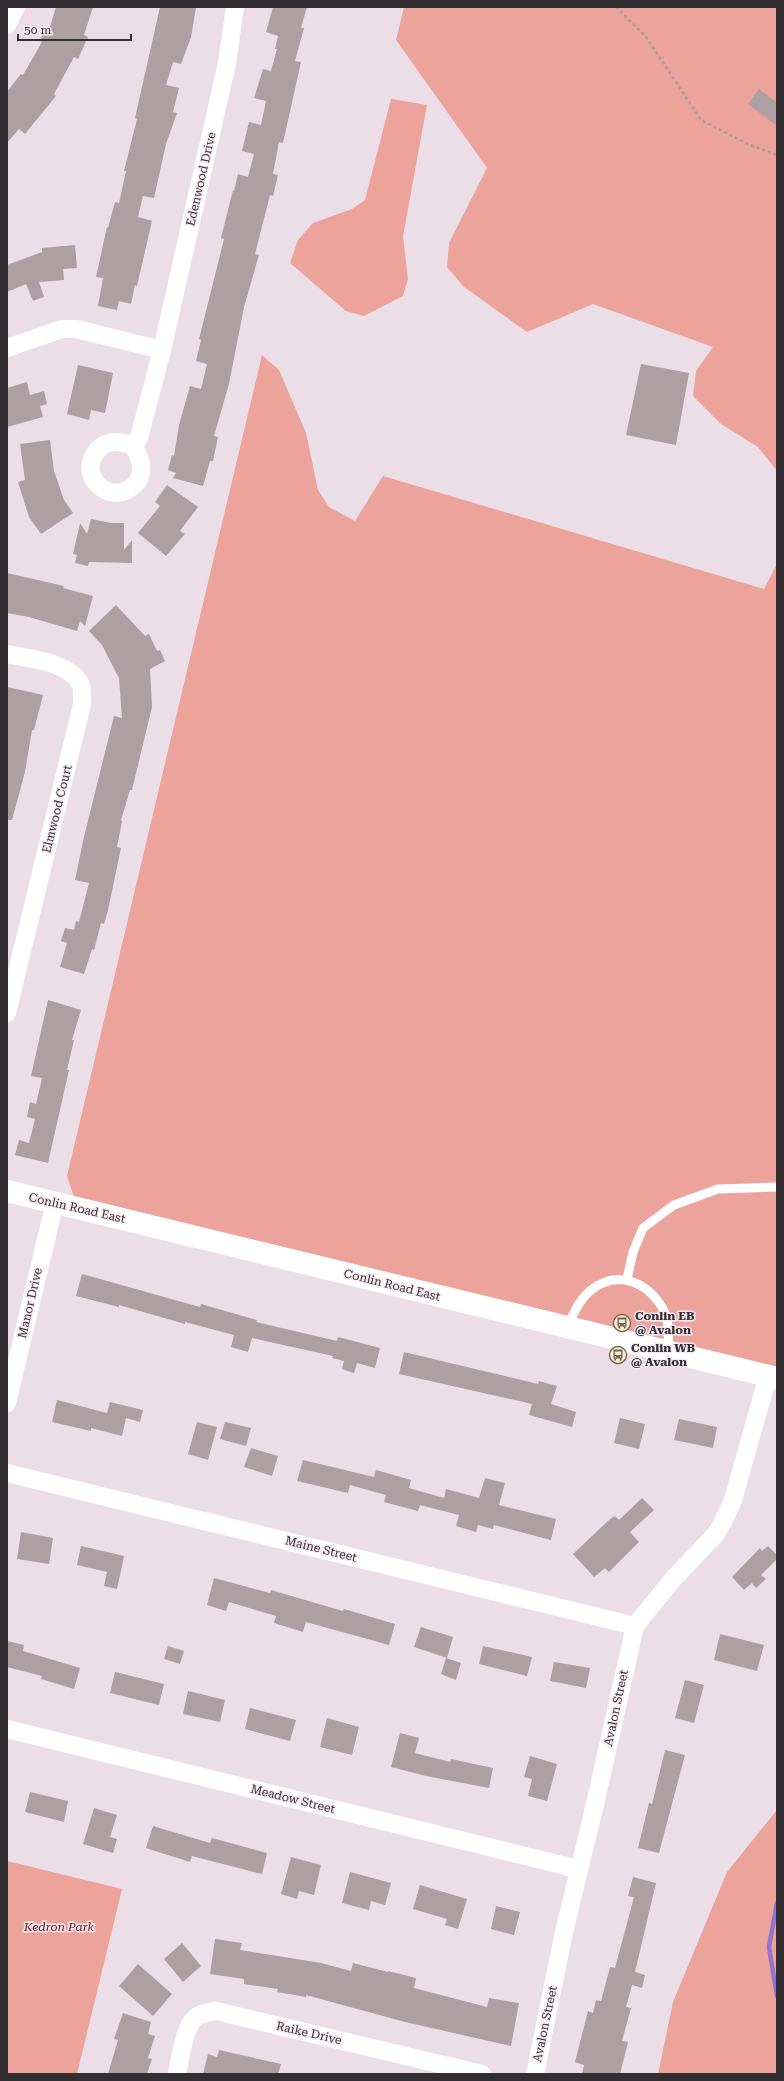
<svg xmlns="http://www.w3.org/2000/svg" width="784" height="2081" font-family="'Roboto Serif',serif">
<rect width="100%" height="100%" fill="#ebdee6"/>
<path fill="#eca39c" d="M 404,7 L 777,7 L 777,471 L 758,447 L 721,424 L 693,396 L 696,371 L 713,347 L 593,304 L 527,332 L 464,287 L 447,267 L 449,243 L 487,168 L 396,40 Z
M 391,99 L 427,105 L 403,236 L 408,279 L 403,296 L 364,316 L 346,311 L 290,263 L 298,240 L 313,223 L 352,209 L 365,200 Z
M 262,355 L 279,370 L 306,433 L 318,490 L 329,507 L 355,521 L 383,476 L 764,589 L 777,564 L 777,1379 L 77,1206 L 67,1176 Z
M 777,1810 L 777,2074 L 658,2074 L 673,2002 L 727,1872 Z
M 7,1861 L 122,1889 L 77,2074 L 7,2074 Z"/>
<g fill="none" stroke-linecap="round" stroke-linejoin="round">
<path stroke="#8f75cb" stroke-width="4.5" d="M 777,1903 L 769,1947 L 777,1996"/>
</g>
<path fill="#ad9fa2" d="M 56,7 L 93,7 L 84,35 L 88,37 L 78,59 L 74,57 L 54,94 L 56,96 L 25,134 L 19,129 L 7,143 L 7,92 L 21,74 L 23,75 L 42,42 L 40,41 L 45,28 L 49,30 Z
M 160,7 L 196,7 L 191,37 L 181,64 L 173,62 L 166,85 L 179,88 L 173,112 L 177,113 L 166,144 L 154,198 L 143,196 L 138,217 L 152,221 L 137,286 L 135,285 L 131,304 L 119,301 L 117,310 L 98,306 L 103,278 L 96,277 L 107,227 L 108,228 L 115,202 L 119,203 L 126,171 L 124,171 L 137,119 L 135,118 Z
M 273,7 L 307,7 L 301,28 L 304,28 L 295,61 L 301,62 L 283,143 L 279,142 L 273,174 L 278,175 L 273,196 L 270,195 L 255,254 L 259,255 L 244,307 L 229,384 L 214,436 L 218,437 L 213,461 L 210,461 L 203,486 L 173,478 L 176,473 L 168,470 L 172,455 L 174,456 L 179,425 L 190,386 L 201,389 L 207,364 L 196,361 L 201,340 L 199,339 L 224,239 L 221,238 L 233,190 L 234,191 L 238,174 L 248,177 L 254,154 L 242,151 L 249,122 L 261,125 L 266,101 L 254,98 L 263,69 L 271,71 L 277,49 L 275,49 L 278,36 L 266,32 Z
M 759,89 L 777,103 L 777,126 L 748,104 Z
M 75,245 L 77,268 L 63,269 L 64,280 L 39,282 L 44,297 L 33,301 L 26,284 L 7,292 L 7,265 L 42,252 L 42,248 Z
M 641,364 L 689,373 L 676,445 L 626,435 Z
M 78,365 L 113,373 L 105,413 L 91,410 L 89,420 L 67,414 Z
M 27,382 L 30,395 L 44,391 L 47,404 L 40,406 L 43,417 L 7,427 L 7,388 Z
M 50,440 L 54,471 L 64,500 L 73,513 L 41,534 L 29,517 L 18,482 L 25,480 L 20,444 Z
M 167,485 L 198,507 L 180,531 L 185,534 L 166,556 L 138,533 L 160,506 L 155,502 Z
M 91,519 L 111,523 L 124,523 L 124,550 L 132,540 L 132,563 L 89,562 L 88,566 L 75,563 L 77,555 L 73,554 L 80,523 L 87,534 Z
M 7,573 L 64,586 L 63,588 L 93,596 L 85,626 L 80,621 L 77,631 L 29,617 L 7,613 Z
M 116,605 L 145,636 L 149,634 L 157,651 L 160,650 L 165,661 L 150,669 L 152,707 L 132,790 L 130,790 L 121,820 L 122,821 L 117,847 L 121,848 L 108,910 L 104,924 L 101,923 L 94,950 L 92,949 L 84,974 L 60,967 L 67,943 L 61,941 L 65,928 L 74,930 L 76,921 L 79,922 L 89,883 L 75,880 L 83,841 L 114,716 L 122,718 L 119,678 L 102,645 L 89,631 Z
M 7,687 L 43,695 L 34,730 L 32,730 L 25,772 L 12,820 L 7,820 Z
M 48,1000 L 81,1010 L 72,1040 L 74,1040 L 67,1070 L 69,1070 L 48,1163 L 15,1155 L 19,1140 L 29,1143 L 35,1119 L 27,1117 L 30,1102 L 36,1104 L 42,1078 L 31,1076 Z
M 82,1274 L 200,1307 L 201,1304 L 257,1320 L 256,1322 L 337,1341 L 338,1337 L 380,1348 L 375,1368 L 357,1363 L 354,1373 L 342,1369 L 344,1361 L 332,1358 L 333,1356 L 252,1338 L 248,1352 L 231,1347 L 234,1335 L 185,1322 L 185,1324 L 119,1305 L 119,1307 L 76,1296 Z
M 404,1352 L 538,1384 L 539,1381 L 557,1386 L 551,1404 L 576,1412 L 572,1427 L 529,1415 L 532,1404 L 399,1374 Z
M 57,1400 L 107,1413 L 110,1402 L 143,1410 L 140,1422 L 126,1418 L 122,1436 L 91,1428 L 91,1431 L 52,1422 Z
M 620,1418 L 645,1424 L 639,1449 L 614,1443 Z
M 679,1419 L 717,1427 L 713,1448 L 674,1440 Z
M 197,1422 L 217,1427 L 208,1460 L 188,1454 Z
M 225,1422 L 251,1428 L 246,1446 L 220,1439 Z
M 251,1448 L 278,1456 L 272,1476 L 244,1467 Z
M 303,1460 L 374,1477 L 376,1470 L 411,1480 L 409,1488 L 444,1498 L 446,1489 L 479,1498 L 485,1478 L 505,1483 L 499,1505 L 556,1519 L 551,1540 L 494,1525 L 493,1529 L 478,1525 L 476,1532 L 456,1526 L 459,1515 L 420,1505 L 418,1511 L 384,1502 L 386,1495 L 350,1485 L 348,1493 L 297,1481 Z
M 642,1498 L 654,1510 L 630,1532 L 639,1542 L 609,1572 L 605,1568 L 594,1577 L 573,1554 L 609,1520 L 615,1516 L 619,1520 Z
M 21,1532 L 53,1538 L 49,1564 L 17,1559 Z
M 81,1546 L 124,1556 L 117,1589 L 104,1586 L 107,1572 L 77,1565 Z
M 768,1546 L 777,1555 L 777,1559 L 761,1575 L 766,1579 L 756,1588 L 752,1583 L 744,1590 L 732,1577 L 760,1548 L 762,1551 Z
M 214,1578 L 270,1593 L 271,1590 L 343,1611 L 344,1609 L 395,1624 L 389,1645 L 306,1622 L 303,1632 L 274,1623 L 276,1616 L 229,1602 L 226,1611 L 207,1605 Z
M 421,1627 L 453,1637 L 447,1658 L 414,1647 Z
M 720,1634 L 764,1645 L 757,1671 L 714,1660 Z
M 7,1641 L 24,1645 L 23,1651 L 80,1668 L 74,1689 L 41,1679 L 42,1676 L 7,1667 Z
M 168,1646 L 184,1651 L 180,1664 L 164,1659 Z
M 483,1646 L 532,1657 L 527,1676 L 479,1664 Z
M 446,1658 L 461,1663 L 456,1680 L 441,1674 Z
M 554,1662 L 590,1668 L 586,1688 L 550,1681 Z
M 115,1672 L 164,1684 L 159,1705 L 110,1693 Z
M 685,1680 L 704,1685 L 694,1723 L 675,1718 Z
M 188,1691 L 225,1700 L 220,1722 L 183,1714 Z
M 250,1708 L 296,1720 L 290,1741 L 245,1729 Z
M 327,1718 L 359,1727 L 352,1755 L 320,1747 Z
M 400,1733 L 419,1738 L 415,1753 L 450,1762 L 451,1759 L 493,1768 L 489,1788 L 426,1776 L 391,1767 Z
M 665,1750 L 685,1755 L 659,1853 L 638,1848 L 649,1803 L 652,1804 Z
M 530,1756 L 557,1764 L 547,1801 L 528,1796 L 532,1779 L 524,1777 Z
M 30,1792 L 68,1801 L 64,1822 L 25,1812 Z
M 94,1808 L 117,1815 L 110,1837 L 117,1839 L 113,1853 L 83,1844 Z
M 153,1826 L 210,1843 L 212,1838 L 267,1853 L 262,1874 L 192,1856 L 190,1862 L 146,1848 Z
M 291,1857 L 321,1865 L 314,1895 L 299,1891 L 297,1899 L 281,1894 Z
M 350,1872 L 391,1883 L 385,1905 L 371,1901 L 369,1910 L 342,1903 Z
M 633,1877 L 656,1883 L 635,1972 L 645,1975 L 642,1988 L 632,1985 L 626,2007 L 631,2008 L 622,2041 L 628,2042 L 620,2074 L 582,2074 L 584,2065 L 575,2062 L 588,2011 L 593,2013 L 596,2000 L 601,2001 L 610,1967 L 615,1968 L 634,1897 L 628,1896 Z
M 420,1885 L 467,1899 L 458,1929 L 445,1925 L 447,1919 L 413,1909 Z
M 496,1906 L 520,1912 L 514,1935 L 491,1929 Z
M 215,1939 L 242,1943 L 240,1950 L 321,1963 L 351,1971 L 353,1963 L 388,1972 L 388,1971 L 416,1978 L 414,1988 L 487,2007 L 489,1998 L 519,2003 L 511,2046 L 405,2022 L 306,1995 L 306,1997 L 277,1992 L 278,1989 L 244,1984 L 244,1979 L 210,1974 Z
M 182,1943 L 201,1966 L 183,1982 L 164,1959 Z
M 138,1964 L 172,1994 L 153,2016 L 119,1986 Z
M 123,2013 L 151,2022 L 148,2034 L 155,2036 L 148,2058 L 152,2059 L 147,2074 L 108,2074 L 118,2040 L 114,2039 Z
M 219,2050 L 281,2064 L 278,2074 L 203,2074 L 208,2054 L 217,2057 Z"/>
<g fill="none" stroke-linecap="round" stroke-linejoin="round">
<path stroke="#a79da3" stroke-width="2.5" stroke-dasharray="3 3" stroke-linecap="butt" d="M 616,7 L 646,37 L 701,120 L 748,144 L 777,155"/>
<path stroke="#fff" stroke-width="9" d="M 627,1279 L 633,1252 L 643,1228 L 674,1205 L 718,1189 L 777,1187
M 567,1327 C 573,1315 579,1300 590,1291 C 617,1268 650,1282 665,1313 C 670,1324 668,1340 668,1352"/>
<path stroke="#fff" stroke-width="18" d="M 7,25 L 16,7
M 7,348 L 62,329 L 76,329 L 162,350
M 133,447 C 144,461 145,480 129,489 C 121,494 112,494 105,490 C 73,473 99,427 133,447 L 139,438 L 162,350 L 227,63 L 235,7
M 7,654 C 29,659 67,661 80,683 C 83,689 82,698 82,704 L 7,1013
M 7,1403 L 55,1202
M 7,1473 L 635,1626
M 7,1729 L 578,1869
M 177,2074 C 180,2059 184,2028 195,2018 C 201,2013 208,2012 216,2011 L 482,2074
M 535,2074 L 564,1932 L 596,1800 L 635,1626 L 674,1578 L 716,1534 L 724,1520 L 733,1500 L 768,1376"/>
<path stroke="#fff" stroke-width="22" d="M 7,1191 L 777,1378"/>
</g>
<defs>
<g id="bus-ring" transform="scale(0.9)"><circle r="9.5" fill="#f8ebf3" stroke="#766633" stroke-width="1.5"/><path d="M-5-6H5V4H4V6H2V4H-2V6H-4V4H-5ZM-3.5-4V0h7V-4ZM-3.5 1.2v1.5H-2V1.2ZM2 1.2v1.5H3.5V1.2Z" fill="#766633"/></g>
</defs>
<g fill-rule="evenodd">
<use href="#bus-ring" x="622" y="1323"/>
<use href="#bus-ring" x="618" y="1355"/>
</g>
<g text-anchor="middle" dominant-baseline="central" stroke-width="3" stroke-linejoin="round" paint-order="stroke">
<g font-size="12" fill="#332e31" stroke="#f8ebf3">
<text transform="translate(201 179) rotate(-77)">Edenwood Drive</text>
<text transform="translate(57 809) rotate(-76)">Elmwood Court</text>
<text transform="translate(77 1208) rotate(13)">Conlin Road East</text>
<text transform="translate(392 1285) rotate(14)">Conlin Road East</text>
<text transform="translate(30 1303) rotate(-77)">Manor Drive</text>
<text transform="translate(321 1549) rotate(14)">Maine Street</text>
<text transform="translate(616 1708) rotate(-78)">Avalon Street</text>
<text transform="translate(293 1799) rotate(14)">Meadow Street</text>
<text transform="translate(545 2024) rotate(-78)">Avalon Street</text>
<text transform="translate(309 2033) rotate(13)">Raike Drive</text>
</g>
<g font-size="12" font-weight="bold" fill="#332e31" stroke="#f8ebf3" text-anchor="start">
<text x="635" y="1316">Conlin EB<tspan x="635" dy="14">@ Avalon</tspan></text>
<text x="631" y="1348">Conlin WB<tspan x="631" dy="14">@ Avalon</tspan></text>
</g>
<g font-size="12" font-style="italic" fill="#65040c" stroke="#f8ebf3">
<text x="59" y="1927">Kedron Park</text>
</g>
</g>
<rect width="784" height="2081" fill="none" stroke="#332e31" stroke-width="16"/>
<path d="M18 34v6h113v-6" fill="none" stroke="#332e31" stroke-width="2"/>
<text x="24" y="34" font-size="12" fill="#332e31" stroke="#f8ebf3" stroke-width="3" paint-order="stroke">50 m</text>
</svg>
